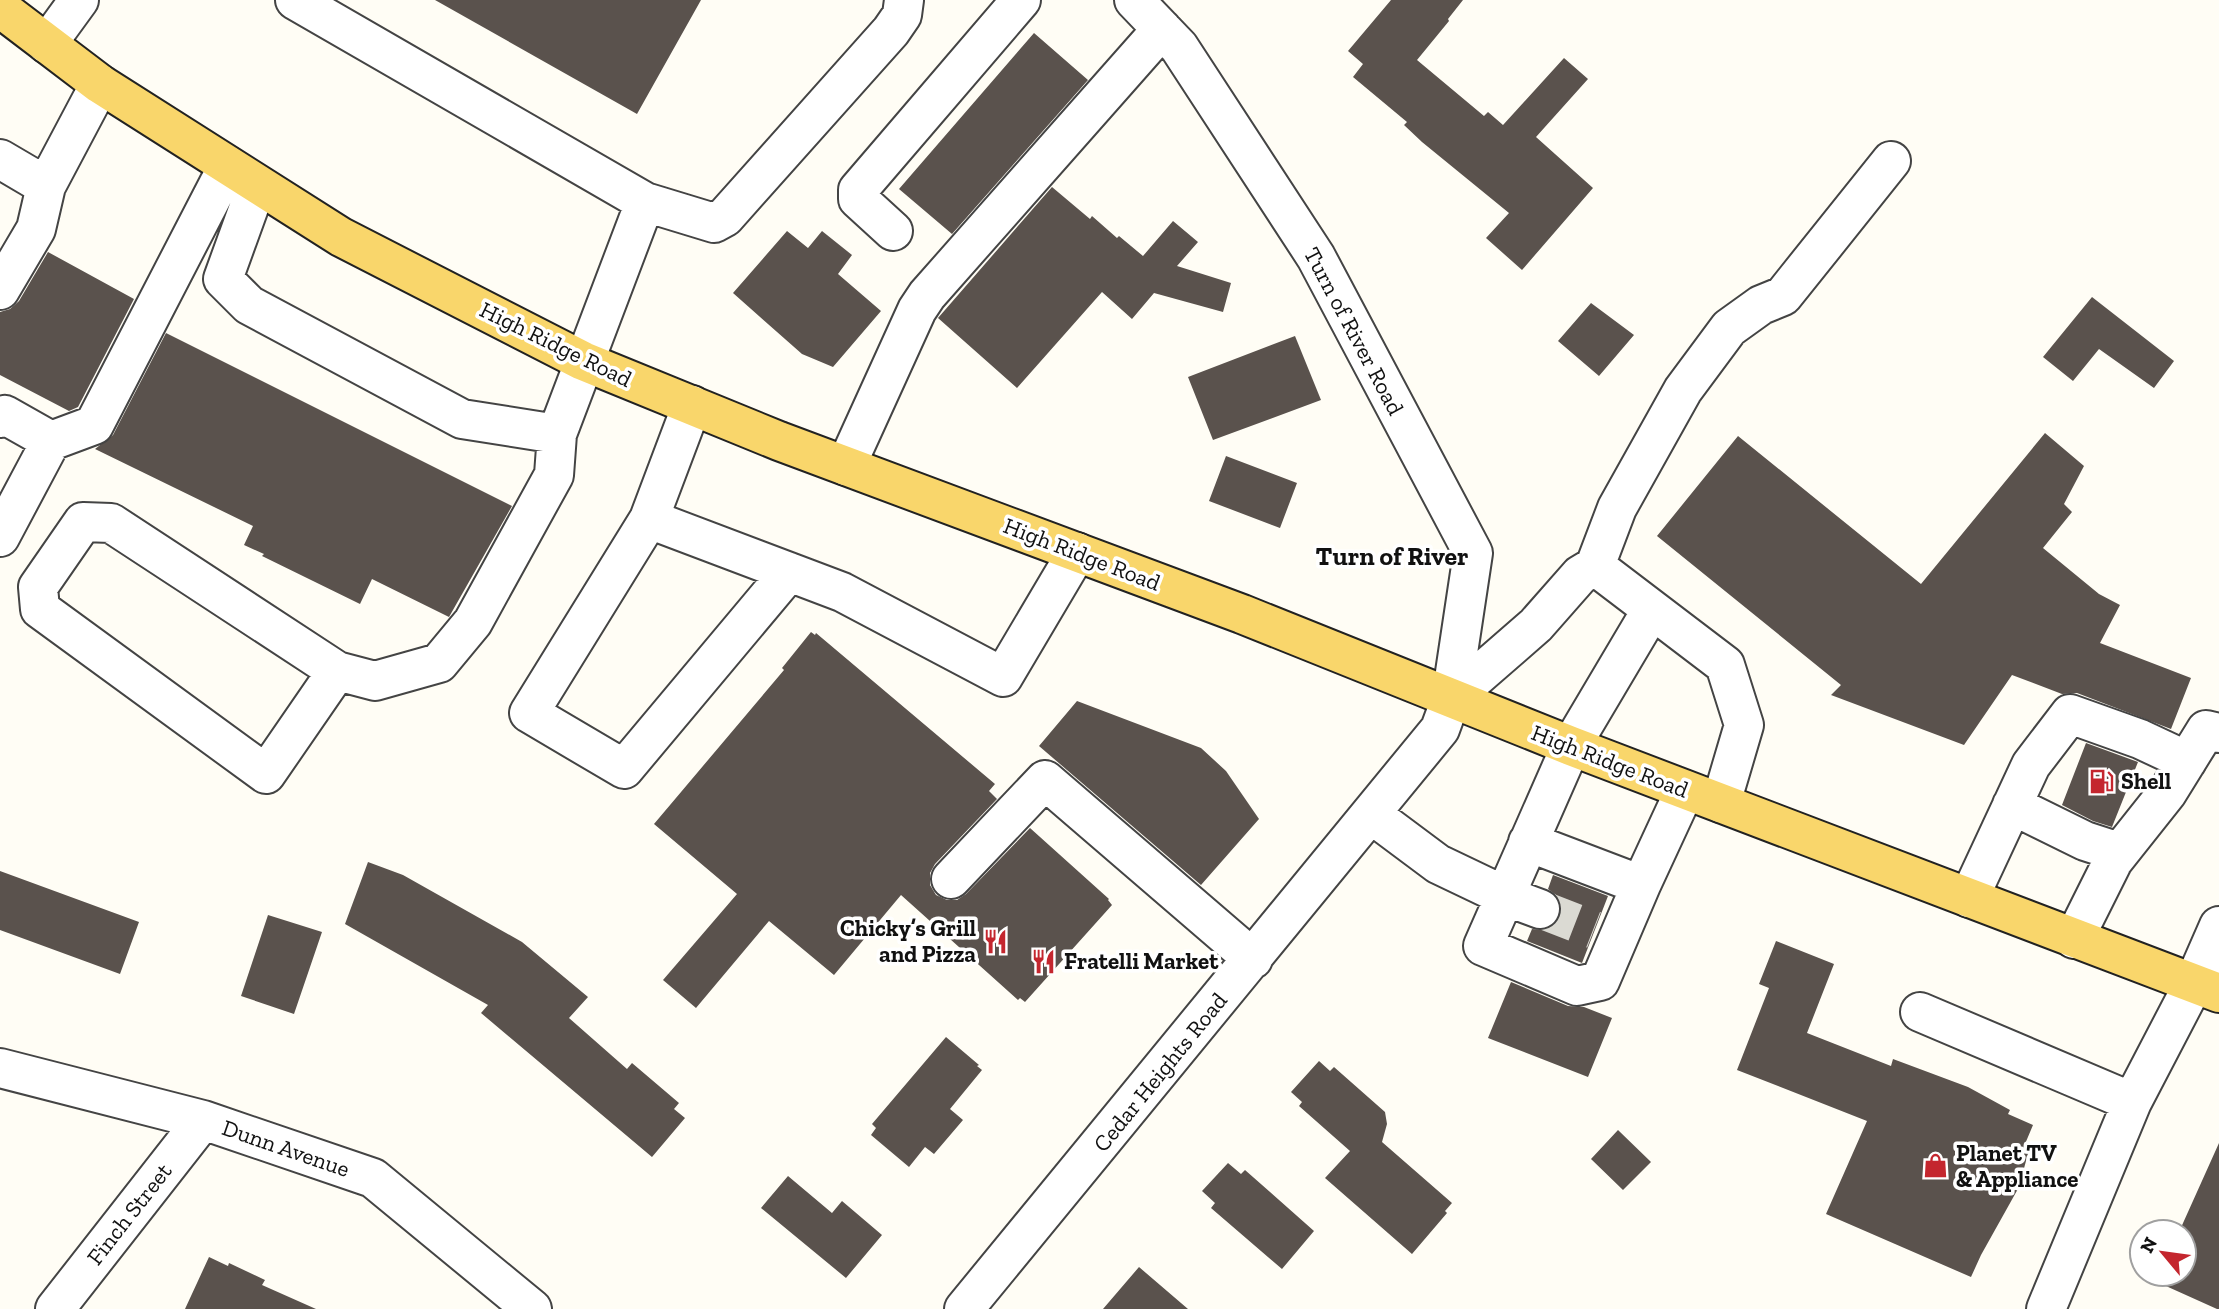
<svg xmlns="http://www.w3.org/2000/svg" width="2219" height="1309" viewBox="0 0 2219 1309" font-family="'Zilla Slab',serif">
  <style>
    .building { fill: #5a524d }
    .lines { fill: none; stroke-linecap: round; stroke-linejoin: round }
    .minor-tunnel { stroke: #dbdad3; stroke-width: 38; stroke-dasharray: 38 19; stroke-linecap: butt }
    .minor-casing { stroke: #444; stroke-width: 42 }
    .major-casing { stroke: #222; stroke-width: 42 }
    .minor { stroke: #fff; stroke-width: 38 }
    .major { stroke: #f9d66b; stroke-width: 38 }
    .labels { text-anchor: middle; stroke-width: 7; stroke-linejoin: round; paint-order: stroke }
    .street-label { font-size: 23px; fill: #111; stroke: #fff }
    .poi-label { font-size: 23px; font-weight: bold; fill: #111; stroke: #fff; text-anchor: start }
    .quarter-label { font-size: 26px; font-weight: bold; fill: #111; stroke: #fff }
  </style>
  <rect width="100%" height="100%" fill="#fffdf5"/>
  <path class="building" d="M 435,0 L 701,0 L 637,114 Z
    M 1391,0 L 1463,0 L 1448,19 L 1449,21 L 1417,60 L 1484,116 L 1488,112 L 1503,125 L 1564,58 L 1588,79 L 1536,137 L 1593,188 L 1522,270 L 1486,238 L 1509,213 L 1422,142 L 1404,125 L 1407,122 L 1353,77 L 1363,64 L 1348,51 Z
    M 1034,33 L 1088,80 L 952,234 L 899,189 Z
    M 1052,187 L 1090,219 L 1092,216 L 1117,238 L 1119,236 L 1143,256 L 1173,221 L 1198,242 L 1177,266 L 1231,283 L 1223,312 L 1154,293 L 1132,319 L 1102,292 L 1017,388 L 938,318 Z
    M 787,231 L 808,248 L 822,231 L 852,255 L 838,274 L 881,311 L 833,367 L 802,354 L 733,293 Z
    M 48,252 L 134,299 L 78,407 L 69,411 L 0,375 L 0,312 L 10,309 L 19,301 Z
    M 2092,297 L 2174,361 L 2154,388 L 2099,349 L 2073,381 L 2043,357 Z
    M 1591,303 L 1634,335 L 1599,376 L 1558,341 Z
    M 166,333 L 512,506 L 449,617 L 372,579 L 360,604 L 262,556 L 264,554 L 244,545 L 253,526 L 95,449 L 113,435 Z
    M 1295,336 L 1321,400 L 1213,440 L 1188,377 Z
    M 2045,433 L 2084,466 L 2064,504 L 2072,512 L 2043,548 L 2099,594 L 2120,605 L 2100,643 L 2191,678 L 2171,729 L 2077,693 L 2062,694 L 2012,675 L 1964,745 L 1831,695 L 1841,685 L 1657,536 L 1738,436 L 1921,584 Z
    M 1226,456 L 1297,483 L 1280,528 L 1209,501 Z
    M 811,632 L 815,635 L 816,633 L 995,784 L 989,791 L 997,799 L 935,864 L 930,873 L 930,885 L 936,895 L 947,900 L 957,900 L 966,894 L 1030,828 L 1109,899 L 1108,900 L 1112,905 L 1025,1002 L 1020,998 L 1018,1000 L 901,895 L 834,975 L 769,921 L 696,1008 L 663,980 L 737,894 L 654,824 L 784,670 L 782,668 Z
    M 1077,701 L 1201,748 L 1226,771 L 1259,819 L 1201,885 L 1039,746 Z
    M 2086,743 L 2138,762 L 2112,827 L 2093,821 L 2062,805 Z
    M 368,862 L 403,875 L 522,942 L 588,997 L 569,1018 L 627,1069 L 632,1063 L 679,1103 L 674,1109 L 685,1118 L 652,1157 L 481,1013 L 488,1005 L 345,924 Z
    M 0,871 L 139,922 L 120,974 L 0,930 Z
    M 1553,875 L 1608,896 L 1582,963 L 1527,941 L 1532,929 L 1544,930 L 1554,925 L 1560,917 L 1561,905 L 1556,895 L 1548,889 Z
    M 268,915 L 322,932 L 294,1014 L 241,996 Z
    M 1776,941 L 1834,964 L 1807,1033 L 1891,1066 L 1893,1059 L 1968,1087 L 2010,1110 L 2008,1114 L 2033,1125 L 2025,1144 L 2030,1146 L 2019,1187 L 1981,1255 L 1971,1277 L 1826,1214 L 1867,1121 L 1737,1070 L 1769,988 L 1759,984 Z
    M 1511,982 L 1568,1006 L 1584,1007 L 1612,1018 L 1588,1077 L 1488,1038 Z
    M 946,1037 L 979,1065 L 977,1066 L 982,1070 L 950,1109 L 963,1120 L 934,1154 L 925,1147 L 909,1167 L 871,1135 L 876,1128 L 872,1124 Z
    M 1319,1061 L 1330,1071 L 1334,1067 L 1385,1112 L 1387,1124 L 1382,1142 L 1452,1203 L 1445,1211 L 1447,1213 L 1412,1254 L 1325,1178 L 1350,1151 L 1299,1106 L 1302,1102 L 1291,1092 Z
    M 1618,1130 L 1651,1162 L 1623,1190 L 1591,1159 Z
    M 2219,1143 L 2219,1309 L 2217,1309 L 2157,1282 L 2160,1274 L 2184,1274 L 2184,1232 L 2179,1232 Z
    M 1228,1163 L 1241,1174 L 1245,1170 L 1314,1231 L 1282,1269 L 1211,1208 L 1215,1203 L 1202,1191 Z
    M 788,1176 L 832,1213 L 842,1201 L 882,1235 L 846,1278 L 761,1208 Z
    M 209,1257 L 228,1266 L 229,1263 L 265,1280 L 262,1285 L 316,1309 L 185,1309 Z
    M 1139,1267 L 1188,1309 L 1103,1309 Z"/>
  <g class="lines">
    <path class="minor-tunnel" d="M 1540,909 L 1594,930"/>
    <defs>
      <path id="minor" d="M 295,0 L 645,202 L 714,223 L 725,217 L 891,31 L 902,15 L 904,0
        M 47,44 L 79,0
        M 0,159 L 46,186
        M 257,185 L 223,279 L 249,305 L 462,419 L 557,434
        M 893,231 L 858,199 L 858,190 L 1021,0
        M 0,290 L 36,229 L 46,186 L 100,84
        M 692,405 L 649,519 L 529,713 L 624,769 L 789,572
        M 0,418 L 5,415 L 51,441
        M 846,466 L 917,310 L 927,295 L 1162,29
        M 649,519 L 842,592 L 1003,677 L 1077,552
        M 0,537 L 51,441 L 94,425 L 228,166
        M 1595,566 L 1725,665 L 1744,725 L 1721,803
        M 337,671 L 266,774 L 40,609 L 38,587 L 83,522 L 111,523 L 337,671 L 375,681 L 439,663 L 473,622 L 554,475 L 557,434 L 645,202
        M 1451,699 L 1536,625 L 1580,575 L 1595,566 L 1617,508 L 1683,390 L 1729,328 L 1761,305 L 1783,296 L 1891,161
        M 2012,805 L 2085,841 L 2119,852
        M 1371,814 L 1438,864 L 1505,896 L 1571,746 L 1651,611
        M 1528,842 L 1641,885 L 1685,790
        M 951,879 L 1045,780 L 1253,959
        M 1969,898 L 2031,765 L 2070,714 L 2140,739 L 2187,761
        M 1540,909 L 1505,896 L 1483,946 L 1577,986 L 1600,981 L 1641,885
        M 2074,939 L 2113,861 L 2167,793 L 2206,730 L 2219,733
        M 1920,1012 L 2132,1102
        M 0,1068 L 203,1120 L 373,1178 L 532,1309
        M 55,1309 L 203,1120
        M 964,1309 L 1440,729 L 1451,699 L 1473,553 L 1316,257 L 1179,47 L 1134,0
        M 2046,1309 L 2132,1102 L 2194,983 L 2219,926"/>
      <path id="major" d="M 0,8 L 100,84 L 341,237 L 583,361 L 779,441 L 1242,614 L 1571,746 L 2219,993"/>
    </defs>
    <use href="#minor" class="minor-casing"/>
    <use href="#major" class="major-casing"/>
    <use href="#minor" class="minor"/>
    <use href="#major" class="major"/>
  </g>
  <defs>
    <symbol id="fuel-bare" viewBox="-9 -9 18 18"><path d="M-5.5-6h7V0h2V4h1.3V-2.5L3-4.5l.8-.8L6-3V5H2.5V1h-1V6h-7ZM-4.2-4.7v3.2H.2V-4.7Z" fill="#c4262e" stroke="#fff" stroke-width="2.5" paint-order="stroke"/></symbol>
    <symbol id="restaurant-bare" viewBox="-9 -9 18 18"><path d="M-5-6h1v4h1v-4h1v4h1v-4h1v5L-1.5 .5V6h-2V.5L-5-1ZM5-6V6H3V1.5H1.5Q1.5-4 5-6Z" fill="#c4262e" stroke="#fff" stroke-width="2.5" paint-order="stroke"/></symbol>
    <symbol id="shop-bare" viewBox="-9 -9 18 18"><path d="M-5-2.5h2.3a2.7 3.5 0 0 1 5.4 0H5L5.5 6h-11ZM-1.5-2.5h3a1.5 2.3 0 0 0-3 0Z" fill="#c4262e" stroke="#fff" stroke-width="2.5" paint-order="stroke"/></symbol>
  </defs>
  <g fill-rule="evenodd">
    <use href="#fuel-bare" x="2084" y="764" width="35" height="35"/>
    <use href="#restaurant-bare" x="978" y="924" width="35" height="35"/>
    <use href="#restaurant-bare" x="1026" y="944" width="35" height="35"/>
    <use href="#shop-bare" x="1918" y="1148" width="35" height="35"/>
  </g>
  <g class="labels">
    <g class="street-label">
      <text transform="translate(1354 331) rotate(62)" y="8">Turn of River Road</text>
      <text transform="translate(556 344) rotate(26)" y="8">High Ridge Road</text>
      <text transform="translate(1082 554) rotate(21)" y="8">High Ridge Road</text>
      <text transform="translate(1610 761) rotate(21)" y="8">High Ridge Road</text>
      <text transform="translate(1160 1072) rotate(-51)" y="8">Cedar Heights Road</text>
      <text transform="translate(286 1148) rotate(19)" y="8">Dunn Avenue</text>
      <text transform="translate(129 1214) rotate(-52)" y="8">Finch Street</text>
    </g>
    <g class="poi-label">
      <text x="2121" y="789">Shell</text>
      <text x="976" y="936" text-anchor="end">Chicky’s Grill<tspan x="976" dy="26">and Pizza</tspan></text>
      <text x="1064" y="969">Fratelli Market</text>
      <text x="1956" y="1161">Planet TV<tspan x="1956" dy="26">&amp; Appliance</tspan></text>
    </g>
    <g class="quarter-label">
      <text x="1392" y="565">Turn of River</text>
    </g>
  </g>
  <g transform="translate(2163 1253) rotate(299)"><circle r="33" fill="#ffffff" stroke="#a0a0a0" stroke-width="2"/>
  <path d="M0-5L12 26L0 18L-12 26Z" fill="#c4262e"/>
  <text y="-10" font-size="19" font-weight="bold" text-anchor="middle" fill="#111111">N</text>
  </g>
</svg>
